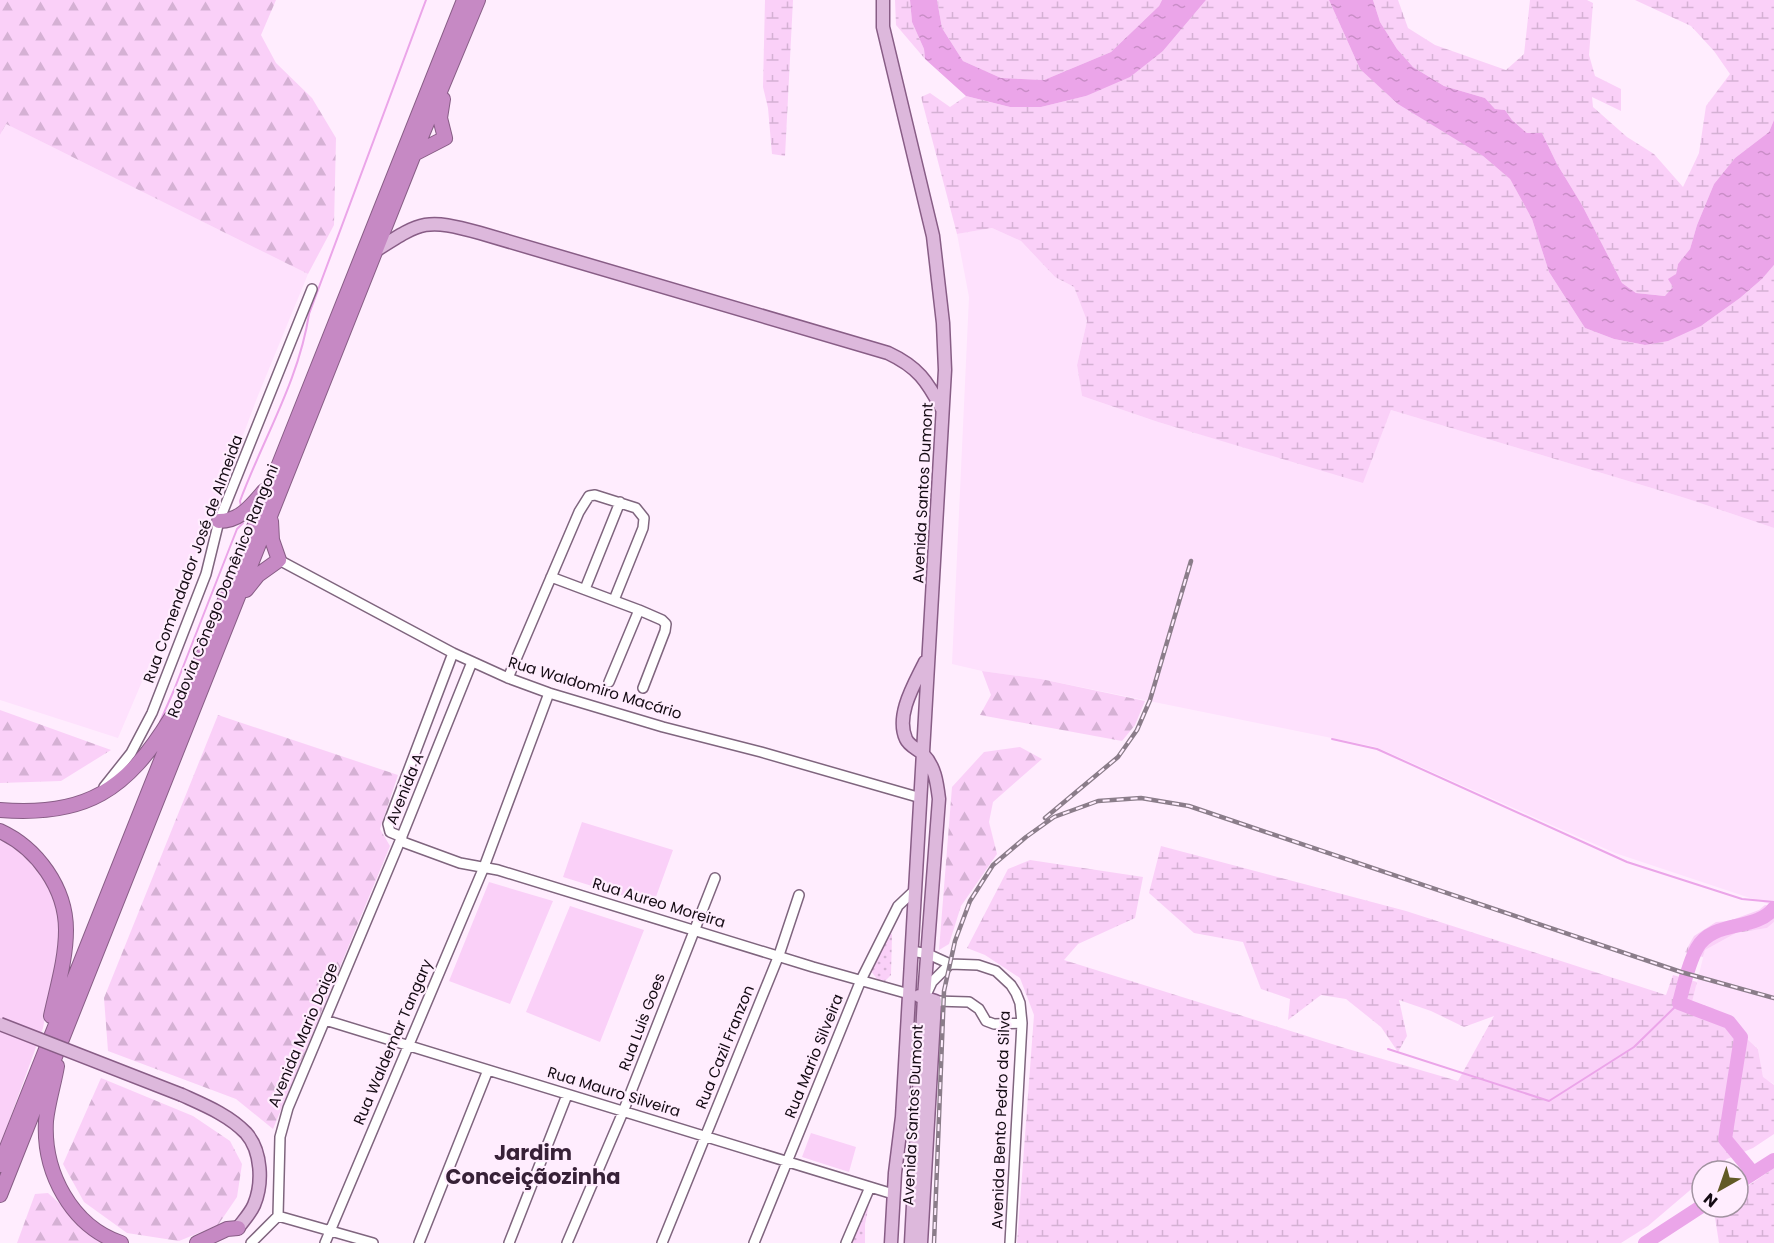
<svg xmlns="http://www.w3.org/2000/svg" width="1774" height="1243" viewBox="0 0 1774 1243" font-family="Poppins,sans-serif">
  <style>
    .built { fill: #fee1fd }
    .green { fill: #fad0f8 }
    .forest { fill: url(#forest-firs) }
    .wetland { fill: url(#wetland-marsh) }
    .park { fill: url(#park-dots) }
    .water { fill: url(#water-ripples) }
    .lines { fill: none; stroke-linecap: round; stroke-linejoin: round }
    .stream { stroke: #eba5e9; stroke-width: 2 }
    .river { stroke: #eba5e9; stroke-width: 14 }
    .minor-casing { stroke: #7f657e; stroke-width: 12 }
    .major-casing { stroke: #885d86; stroke-width: 15 }
    .highway-casing { stroke: #885d86; stroke-width: 16 }
    .minor { stroke: #fff; stroke-width: 9 }
    .major { stroke: #ddb8dc; stroke-width: 12 }
    .highway { stroke: #c689c4; stroke-width: 14 }
    .rail-casing { stroke: #8b7d8a; stroke-width: 4.5 }
    .rail { stroke: #ffedfe; stroke-width: 2; stroke-dasharray: 7; stroke-linecap: butt }
    .major-bridge-casing { stroke: #885d86; stroke-width: 15; stroke-linecap: butt }
    .major-bridge { stroke: #ddb8dc; stroke-width: 12 }
    .labels { text-anchor: middle; stroke-width: 4.5; stroke-linejoin: round; paint-order: stroke }
    .street-label { font-size: 15px; fill: #140a13; stroke: #ffedfe }
    .district-label { font-size: 21px; font-weight: bold; fill: #372137; stroke: #ffedfe }
  </style>
  <defs>
    <pattern id="forest-firs" width="22" height="20" patternUnits="userSpaceOnUse" patternTransform="scale(1.5)"><rect width="22" height="20" fill="#fad0f8"/><path d="M5 1l3.5 6h-7zM16 11l3.5 6h-7z" fill="#d5b1d4"/></pattern>
    <pattern id="wetland-marsh" width="20" height="14" patternUnits="userSpaceOnUse" patternTransform="scale(1.5)"><rect width="20" height="14" fill="#fad0f8"/><path d="M1 5h8M5 5V1M11 12h8M15 12V8" fill="none" stroke="#d5b1d4"/></pattern>
    <pattern id="park-dots" width="8" height="8" patternUnits="userSpaceOnUse" patternTransform="scale(1.5)"><rect width="8" height="8" fill="#fad0f8"/><path d="M2 2h.1M6 6h.1" fill="none" stroke="#d5b1d4" stroke-width="1.8" stroke-linecap="round"/></pattern>
    <pattern id="water-ripples" width="26" height="14" patternUnits="userSpaceOnUse" patternTransform="scale(1.5)"><rect width="26" height="14" fill="#eba5e9"/><path d="M2 4q2-2 4 0t4 0M15 11q2-2 4 0t4 0" fill="none" stroke="#c98dc7"/></pattern>
  </defs>
  <rect width="100%" height="100%" fill="#ffedfe"/>
  <path class="built" d="M 6,124 L 308,274 L 257,398 L 215,510 L 118,738 L 0,700 L 0,135 Z
    M 992,228 L 1021,241 L 1055,277 L 1074,287 L 1087,321 L 1077,365 L 1082,396 L 1158,422 L 1363,482 L 1391,410 L 1685,498 L 1774,528 L 1774,906 L 1615,853 L 1376,747 L 1041,679 L 982,671 L 952,664 L 969,297 L 957,234 Z
    M 1774,922 L 1774,1084 L 1763,1078 L 1758,1048 L 1692,1002 L 1705,950 L 1736,933 L 1767,928 Z"/>
  <path class="green" d="M 582,822 L 673,850 L 653,905 L 563,877 Z
    M 0,839 L 25,854 L 47,880 L 58,911 L 60,925 L 58,949 L 43,1028 L 0,1146 Z
    M 489,882 L 553,901 L 510,1004 L 449,981 Z
    M 570,906 L 644,930 L 600,1042 L 526,1012 Z
    M 811,1133 L 856,1147 L 849,1172 L 802,1157 Z"/>
  <path class="forest" d="M 0,0 L 276,0 L 261,35 L 276,63 L 312,98 L 336,138 L 334,225 L 308,274 L 6,124 L 0,135 Z
    M 982,671 L 1041,679 L 1145,701 L 1135,725 L 1122,741 L 980,715 L 991,695 Z
    M 0,710 L 111,750 L 61,781 L 0,783 Z
    M 218,715 L 398,775 L 380,829 L 390,846 L 273,1129 L 236,1099 L 108,1051 L 104,998 Z
    M 1020,747 L 1042,759 L 993,802 L 989,822 L 997,854 L 961,906 L 949,944 L 939,950 L 952,787 L 984,752 Z
    M 101,1078 L 193,1116 L 230,1141 L 242,1164 L 237,1197 L 218,1225 L 179,1241 L 127,1233 L 84,1202 L 63,1164 Z
    M 48,1193 L 89,1230 L 109,1243 L 17,1243 L 35,1194 Z"/>
  <path class="wetland" d="M 765,0 L 793,0 L 785,156 L 772,154 L 768,108 L 763,87 Z
    M 895,0 L 910,0 L 912,22 L 924,49 L 925,59 L 896,25 Z
    M 937,0 L 1162,0 L 1159,6 L 1111,52 L 1044,80 L 1001,78 L 963,61 L 942,28 Z
    M 1206,0 L 1329,0 L 1360,69 L 1483,156 L 1510,179 L 1532,219 L 1549,272 L 1585,328 L 1614,339 L 1645,345 L 1701,326 L 1740,298 L 1762,279 L 1774,265 L 1774,528 L 1685,498 L 1391,410 L 1363,483 L 1158,422 L 1082,396 L 1077,365 L 1087,321 L 1074,287 L 1055,277 L 1021,241 L 992,228 L 957,234 L 921,97 L 930,93 L 950,107 L 966,96 L 1010,107 L 1041,107 L 1086,96 L 1163,51 Z
    M 1373,0 L 1398,0 L 1408,28 L 1435,45 L 1506,70 L 1524,54 L 1530,0 L 1587,0 L 1593,3 L 1589,55 L 1595,76 L 1621,89 L 1621,111 L 1592,97 L 1593,107 L 1627,137 L 1654,154 L 1683,187 L 1699,153 L 1706,106 L 1730,74 L 1714,51 L 1691,26 L 1635,0 L 1774,0 L 1774,120 L 1769,132 L 1735,158 L 1714,184 L 1697,225 L 1690,249 L 1678,264 L 1673,287 L 1666,296 L 1636,293 L 1622,283 L 1582,205 L 1557,164 L 1542,133 L 1527,133 L 1512,120 L 1505,110 L 1495,109 L 1485,98 L 1444,86 L 1413,67 L 1397,49 L 1380,22 Z
    M 1161,846 L 1406,911 L 1666,995 L 1673,975 L 1697,982 L 1692,1002 L 1713,1008 L 1758,1049 L 1763,1077 L 1774,1085 L 1774,1134 L 1753,1148 L 1727,1159 L 1712,1171 L 1702,1171 L 1702,1180 L 1648,1226 L 1621,1243 L 1017,1243 L 1034,1015 L 1020,978 L 985,955 L 967,948 L 1008,869 L 1030,860 L 1143,877 L 1135,918 L 1078,944 L 1064,960 L 1348,1049 L 1458,1081 L 1494,1016 L 1464,1027 L 1431,1011 L 1399,1000 L 1407,1036 L 1398,1052 L 1381,1027 L 1346,999 L 1321,995 L 1288,1020 L 1290,999 L 1261,989 L 1243,942 L 1194,933 L 1149,893 Z
    M 1765,905 L 1774,907 L 1774,922 L 1767,928 L 1736,933 L 1705,950 L 1703,957 L 1685,952 L 1694,936 L 1716,922 L 1729,921 L 1759,910 Z
    M 1774,1168 L 1774,1243 L 1719,1243 L 1714,1211 L 1719,1207 L 1738,1207 L 1738,1193 Z"/>
  <path class="park" d="M 890,931 L 892,935 L 891,975 L 885,981 L 878,980 L 870,970 Z
    M 868,1199 L 870,1199 L 865,1224 L 865,1243 L 850,1243 Z"/>
  <path class="water" d="M 910,0 L 937,0 L 942,28 L 963,61 L 1001,78 L 1044,80 L 1111,52 L 1159,6 L 1162,0 L 1206,0 L 1163,51 L 1130,77 L 1086,96 L 1041,107 L 1010,107 L 966,96 L 925,59 L 924,49 L 912,22 Z
    M 1329,0 L 1373,0 L 1380,22 L 1397,49 L 1413,67 L 1444,86 L 1485,98 L 1495,109 L 1505,110 L 1512,120 L 1527,133 L 1542,133 L 1557,164 L 1582,205 L 1622,283 L 1636,293 L 1665,296 L 1673,287 L 1668,279 L 1676,274 L 1678,264 L 1690,249 L 1697,225 L 1714,184 L 1735,158 L 1769,132 L 1774,120 L 1774,265 L 1762,279 L 1740,298 L 1701,326 L 1668,341 L 1645,345 L 1614,339 L 1585,328 L 1549,272 L 1532,219 L 1510,179 L 1483,156 L 1398,104 L 1360,69 Z"/>
  <g class="lines">
    <path class="stream" d="M 241,506 L 240,501 C 263,439 299,380 309,314 L 426,0
      M 160,722 L 174,690 L 237,529 L 243,523 L 242,520
      M 1332,739 L 1377,749 L 1627,862 L 1742,899 L 1774,902
      M 1388,1049 L 1549,1101 L 1634,1047 L 1679,1003"/>
    <path class="river" d="M 1753,1173 L 1725,1139 L 1741,1037 L 1729,1022 L 1679,1003 C 1684,985 1688,964 1697,948 C 1713,919 1756,932 1774,908
      M 1738,1183 L 1774,1160
      M 1645,1243 L 1702,1206"/>
    <defs>
      <path id="minor" d="M 279,560 L 453,653 L 508,678 L 549,693 L 663,727 L 761,752 L 921,798
        M 551,577 L 639,610 L 609,682
        M 585,589 L 620,502
        M 639,610 L 662,620 L 666,624 L 665,631 L 643,688
        M 508,678 L 579,512 L 589,496 L 595,495 L 636,508 L 644,518 L 643,528 L 614,600
        M 104,787 L 131,753 L 152,713 L 206,574 L 219,521 L 312,289
        M 402,837 L 390,832 L 388,824 L 453,653
        M 400,841 L 460,863 L 498,870 L 813,967 L 909,994
        M 912,951 L 928,954 L 950,964 L 978,965 L 996,971 L 1011,985 L 1016,993 L 1020,1003 L 1022,1023 L 1010,1243
        M 926,995 L 932,982 L 950,964
        M 935,1001 L 969,1002 L 979,1009 L 986,1021 L 994,1024 L 1022,1023
        M 325,1020 L 893,1194
        M 278,1216 L 373,1243
        M 251,1243 L 278,1216 L 280,1137 L 288,1108 L 400,841 L 472,662
        M 325,1243 L 484,867 L 549,693
        M 419,1243 L 488,1070
        M 509,1243 L 567,1095
        M 567,1243 L 623,1112 L 715,878
        M 662,1243 L 779,955 L 799,895
        M 754,1243 L 861,980 L 898,906 L 916,889
        M 846,1243 L 870,1187"/>
      <path id="major" d="M 883,0 L 883,27 L 933,236 L 943,323 L 945,370 L 902,1117 L 895,1173 L 891,1243
        M 375,251 C 422,221 425,218 480,233 L 888,353 C 918,367 927,381 942,409
        M 919,996 L 935,1001 L 921,1243
        M 182,1095 C 204,1105 229,1115 246,1133 C 262,1151 263,1184 254,1205 C 250,1214 243,1221 238,1228
        M 911,1243 L 924,997 L 939,799 C 937,783 935,766 923,754 C 918,749 909,746 906,739 C 895,715 915,683 925,662"/>
      <path id="highway" d="M 414,154 L 445,138 L 440,118 L 443,99
        M 219,521 C 240,521 251,506 264,491
        M 246,590 L 258,575 L 279,560 L 272,540 L 271,521
        M 0,810 C 86,817 127,790 171,718
        M 0,831 C 37,848 66,888 66,930 C 66,959 57,988 51,1016
        M 57,1066 C 54,1084 48,1102 46,1121 C 43,1172 71,1226 121,1243
        M 0,1165 L 464,0
        M 0,1195 L 414,154 L 478,0
        M 197,1243 L 227,1229 L 238,1228"/>
    </defs>
    <use href="#minor" class="minor-casing"/>
    <use href="#major" class="major-casing"/>
    <use href="#highway" class="highway-casing"/>
    <use href="#minor" class="minor"/>
    <use href="#major" class="major"/>
    <use href="#highway" class="highway"/>
    <defs>
      <path id="rail" d="M 1045,818 L 1118,757 L 1137,730 L 1150,700 L 1191,561
        M 934,1243 L 944,991 L 955,941 L 970,901 L 993,865 L 1026,837 L 1054,817 L 1098,801 L 1141,798 L 1189,806 L 1681,972 L 1774,998"/>
    </defs>
    <use href="#rail" class="rail-casing"/>
    <use href="#rail" class="rail"/>
    <defs>
      <path id="major-bridge" d="M 0,1024 L 182,1095"/>
    </defs>
    <use href="#major-bridge" class="major-bridge-casing"/>
    <use href="#major-bridge" class="major-bridge"/>
  </g>
  <g class="labels">
    <g class="street-label">
      <text transform="translate(923 493) rotate(-87)" y="5">Avenida Santos Dumont</text>
      <text transform="translate(193 559) rotate(-70)" y="5">Rua Comendador José de Almeida</text>
      <text transform="translate(223 591) rotate(-68)" y="5">Rodovia Cônego Domênico Rangoni</text>
      <text transform="translate(595 688) rotate(17)" y="5">Rua Waldomiro Macário</text>
      <text transform="translate(405 789) rotate(-68)" y="5">Avenida A</text>
      <text transform="translate(659 903) rotate(17)" y="5">Rua Aureo Moreira</text>
      <text transform="translate(642 1022) rotate(-69)" y="5">Rua Luis Goes</text>
      <text transform="translate(303 1035) rotate(-67)" y="5">Avenida Mario Daige</text>
      <text transform="translate(393 1042) rotate(-67)" y="5">Rua Waldemar Tangary</text>
      <text transform="translate(725 1047) rotate(-68)" y="5">Rua Cazil Franzon</text>
      <text transform="translate(814 1056) rotate(-68)" y="5">Rua Mario Silveira</text>
      <text transform="translate(614 1092) rotate(17)" y="5">Rua Mauro Silveira</text>
      <text transform="translate(913 1115) rotate(-87)" y="5">Avenida Santos Dumont</text>
      <text transform="translate(1001 1120) rotate(-88)" y="5">Avenida Bento Pedro da Silva</text>
    </g>
    <g class="district-label">
      <text x="533" y="1160">Jardim<tspan x="533" dy="24">Conceiçãozinha</tspan></text>
    </g>
  </g>
  <g transform="translate(1720 1189) rotate(220)"><circle r="28" fill="#ffedfe" stroke="#a192a0" stroke-width="1.5"/>
  <path d="M0-4.5L10 22L0 15L-10 22Z" fill="#625a26"/>
  <text y="-9" font-size="16" font-weight="bold" text-anchor="middle" fill="#140a13">N</text>
  </g>
</svg>
